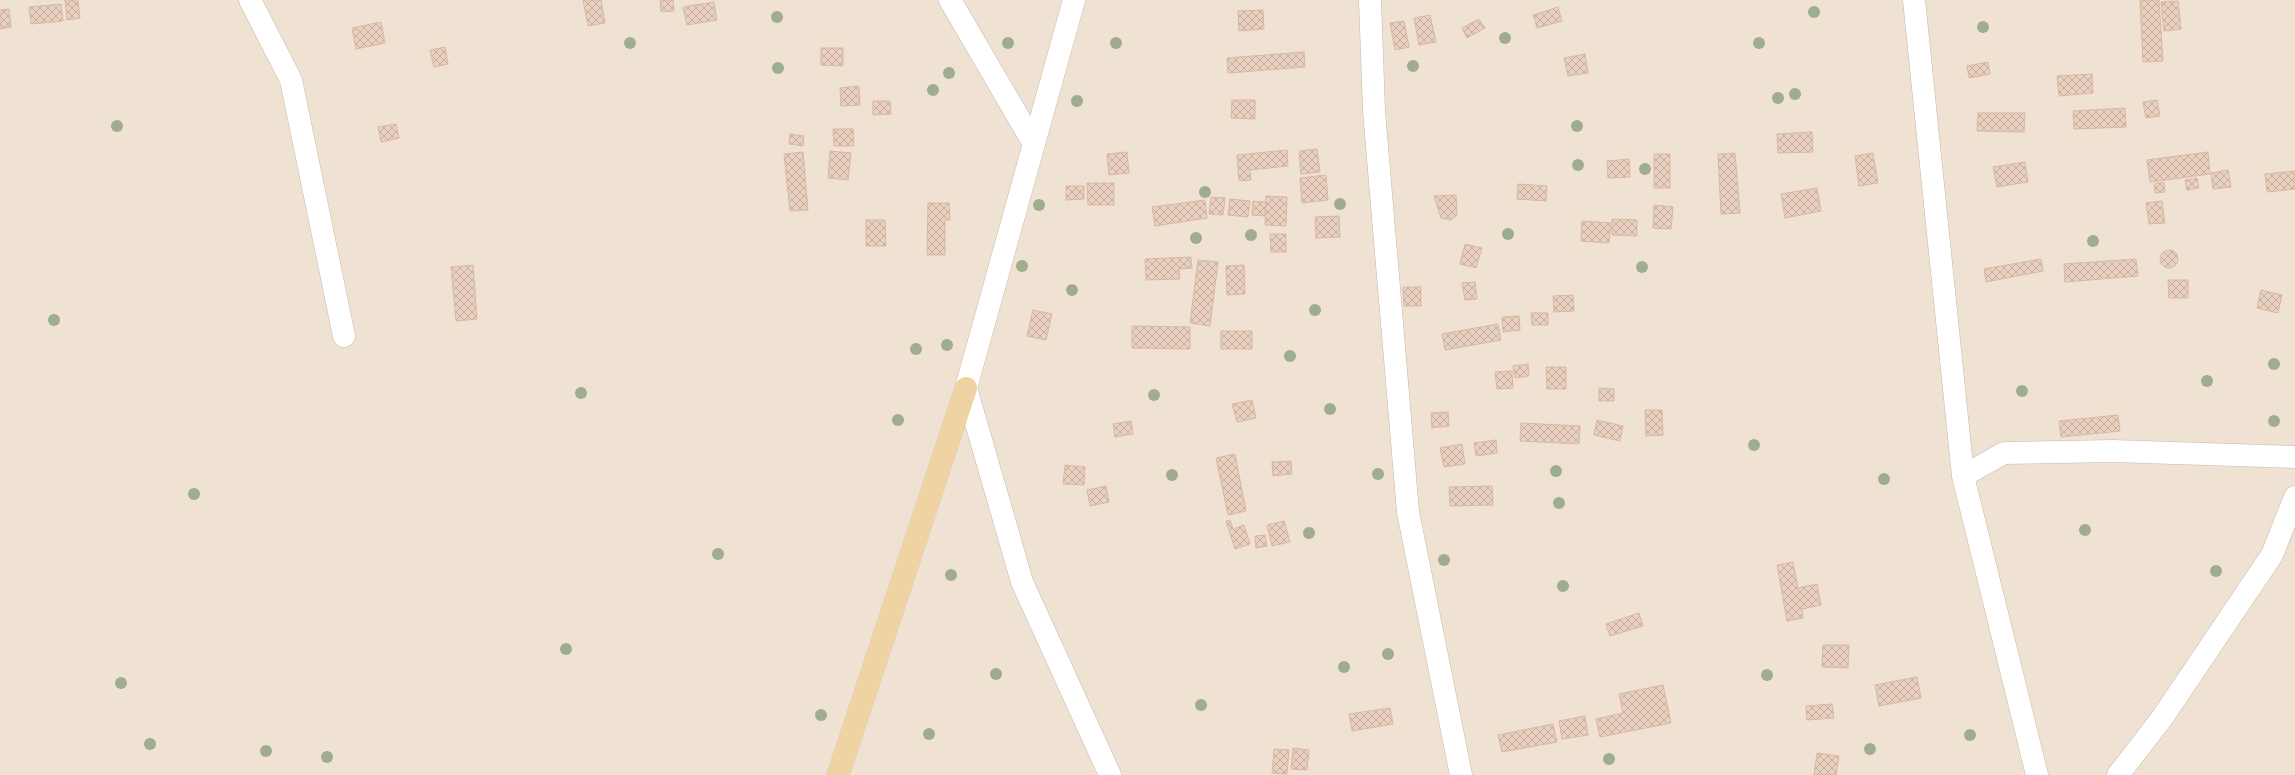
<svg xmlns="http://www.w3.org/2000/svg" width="2295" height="775" viewBox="0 0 2295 775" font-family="'Nunito Sans',sans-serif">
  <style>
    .residential { fill: #efe2d2 }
    .building { fill: url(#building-cross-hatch); stroke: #dab7a1 }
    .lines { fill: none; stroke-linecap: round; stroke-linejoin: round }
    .street-casing { stroke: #c7b8ab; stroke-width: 23 }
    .secondary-casing { stroke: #ccbaab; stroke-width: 23 }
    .primary-casing { stroke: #d6d0cd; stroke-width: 23 }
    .street { stroke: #fff; stroke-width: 22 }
    .secondary { stroke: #fff; stroke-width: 22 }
    .primary { stroke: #efd3a3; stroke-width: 22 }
    .tree { fill: #9fad8e }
  </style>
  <defs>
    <pattern id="building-cross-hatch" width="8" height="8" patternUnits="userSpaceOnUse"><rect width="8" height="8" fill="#ead0be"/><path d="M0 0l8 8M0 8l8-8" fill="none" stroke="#c2ac9d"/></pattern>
  </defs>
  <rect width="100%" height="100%" fill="#f8f0e2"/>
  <path class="residential" d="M 0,0 L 2295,0 L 2295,775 L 0,775 Z"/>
  <path class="building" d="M 65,0 L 78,0 L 80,18 L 67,20 Z
    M 583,0 L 601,0 L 605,23 L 588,26 Z
    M 660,0 L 673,0 L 674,11 L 661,12 Z
    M 2140,0 L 2159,0 L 2163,61 L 2143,62 Z
    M 2178,1 L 2181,29 L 2164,31 L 2161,2 Z
    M 714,2 L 717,20 L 687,25 L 683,7 Z
    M 61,4 L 63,21 L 31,24 L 29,7 Z
    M 1558,7 L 1562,21 L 1537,28 L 1533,15 Z
    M 9,9 L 11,27 L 0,29 L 0,10 Z
    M 1263,10 L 1264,29 L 1239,31 L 1238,11 Z
    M 1430,15 L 1436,42 L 1419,45 L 1414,18 Z
    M 1479,19 L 1485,28 L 1467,38 L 1462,28 Z
    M 1404,21 L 1409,47 L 1395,50 L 1390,23 Z
    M 381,22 L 385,43 L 356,49 L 352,28 Z
    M 445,47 L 448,64 L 434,67 L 430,50 Z
    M 821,48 L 843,48 L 843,66 L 821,65 Z
    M 1304,52 L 1305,67 L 1228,73 L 1227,58 Z
    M 1585,54 L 1588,73 L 1568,76 L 1564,58 Z
    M 1988,62 L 1990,74 L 1969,78 L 1967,66 Z
    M 2092,74 L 2093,93 L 2059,96 L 2057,76 Z
    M 859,86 L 860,105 L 841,106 L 840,88 Z
    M 1232,100 L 1255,100 L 1255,119 L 1231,118 Z
    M 2157,100 L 2160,116 L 2146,118 L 2143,102 Z
    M 873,101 L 890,101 L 891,114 L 873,115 Z
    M 2125,108 L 2126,127 L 2074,129 L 2073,111 Z
    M 1978,113 L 2025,113 L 2024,132 L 1977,131 Z
    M 396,124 L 399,138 L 381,142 L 378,127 Z
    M 833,129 L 853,129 L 854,146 L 834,146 Z
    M 1812,132 L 1813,152 L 1778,153 L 1777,134 Z
    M 790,134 L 804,136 L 803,146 L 789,144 Z
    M 1317,149 L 1320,172 L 1301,174 L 1299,151 Z
    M 1287,150 L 1288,166 L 1250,170 L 1251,180 L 1239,181 L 1237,155 Z
    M 830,151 L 851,153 L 848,180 L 828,178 Z
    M 803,152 L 808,210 L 790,211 L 784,154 Z
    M 1127,152 L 1129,173 L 1109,175 L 1107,154 Z
    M 2208,152 L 2210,174 L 2150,182 L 2147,160 Z
    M 1735,153 L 1740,213 L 1721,214 L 1718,154 Z
    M 1873,153 L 1878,183 L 1859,186 L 1855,156 Z
    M 1654,154 L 1670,154 L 1670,188 L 1654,188 Z
    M 1629,159 L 1630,177 L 1608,178 L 1607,161 Z
    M 2025,162 L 2028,182 L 1997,187 L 1993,167 Z
    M 2228,170 L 2231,187 L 2213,189 L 2211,173 Z
    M 2295,171 L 2295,189 L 2267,192 L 2265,174 Z
    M 1326,175 L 1328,200 L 1302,203 L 1300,178 Z
    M 2197,178 L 2199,188 L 2187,190 L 2185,180 Z
    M 2164,182 L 2165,192 L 2155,193 L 2154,184 Z
    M 1087,183 L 1114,183 L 1114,205 L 1088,205 Z
    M 1518,184 L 1547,186 L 1546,201 L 1517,199 Z
    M 1066,186 L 1084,186 L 1084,199 L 1066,200 Z
    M 1817,188 L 1821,211 L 1785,218 L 1781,194 Z
    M 1456,195 L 1457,215 L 1451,220 L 1441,218 L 1434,196 Z
    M 1266,196 L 1287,197 L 1286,226 L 1265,225 Z
    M 1211,197 L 1225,198 L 1223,215 L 1209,214 Z
    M 1230,199 L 1250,201 L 1248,217 L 1228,215 Z
    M 1205,200 L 1207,218 L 1155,226 L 1152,207 Z
    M 1253,201 L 1266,202 L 1265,216 L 1252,215 Z
    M 2162,201 L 2165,223 L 2149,224 L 2146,203 Z
    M 928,203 L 949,203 L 950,220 L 945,220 L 945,255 L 927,255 Z
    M 1654,205 L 1673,207 L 1671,229 L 1653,228 Z
    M 1339,216 L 1340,237 L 1316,238 L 1315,217 Z
    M 1612,219 L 1637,220 L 1637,236 L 1612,235 Z
    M 866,220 L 885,220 L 886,246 L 866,246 Z
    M 1582,221 L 1611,223 L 1609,243 L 1581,241 Z
    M 1270,234 L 1286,234 L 1286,252 L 1271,252 Z
    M 1465,244 L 1482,248 L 1476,268 L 1460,264 Z
    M2160 259a9 9 0 1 1 18 0a9 9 0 1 1-18 0Z
    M 1191,257 L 1192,268 L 1179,269 L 1180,279 L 1146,280 L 1145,259 Z
    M 2041,259 L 2043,271 L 1986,282 L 1984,269 Z
    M 2136,259 L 2138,276 L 2065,282 L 2064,264 Z
    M 1198,260 L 1218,262 L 1210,326 L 1190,323 Z
    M 473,265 L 477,319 L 456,321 L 451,267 Z
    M 1244,265 L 1245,294 L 1227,295 L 1226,266 Z
    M 2168,280 L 2188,280 L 2188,298 L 2169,298 Z
    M 1475,282 L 1477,299 L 1465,300 L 1462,283 Z
    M 1403,287 L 1421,287 L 1421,306 L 1404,306 Z
    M 2261,290 L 2282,295 L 2278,313 L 2257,308 Z
    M 1573,295 L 1574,311 L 1554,312 L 1553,296 Z
    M 1033,310 L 1052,314 L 1046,340 L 1027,336 Z
    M 1531,313 L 1548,313 L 1548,325 L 1532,325 Z
    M 1519,316 L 1520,330 L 1503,332 L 1502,317 Z
    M 1498,324 L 1501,340 L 1445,350 L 1442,334 Z
    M 1132,326 L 1190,327 L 1190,349 L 1132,348 Z
    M 1221,331 L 1252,331 L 1252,349 L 1221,349 Z
    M 1528,364 L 1529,376 L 1515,378 L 1513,366 Z
    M 1546,367 L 1566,367 L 1566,389 L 1547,389 Z
    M 1512,371 L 1513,388 L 1497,389 L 1495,372 Z
    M 1599,388 L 1614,389 L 1614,401 L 1599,401 Z
    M 1252,400 L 1256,418 L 1237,422 L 1232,404 Z
    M 1645,410 L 1662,410 L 1663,435 L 1646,436 Z
    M 1448,412 L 1449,426 L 1432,428 L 1431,413 Z
    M 2118,415 L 2120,431 L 2061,437 L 2059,421 Z
    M 1597,420 L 1623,426 L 1620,441 L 1594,435 Z
    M 1131,421 L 1133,434 L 1115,437 L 1113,424 Z
    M 1521,423 L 1580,426 L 1579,444 L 1520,441 Z
    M 1496,440 L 1497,453 L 1476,456 L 1474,443 Z
    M 1462,444 L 1465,464 L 1444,467 L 1440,448 Z
    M 1235,454 L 1246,511 L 1228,515 L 1216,458 Z
    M 1291,461 L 1292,474 L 1273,476 L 1272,462 Z
    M 1065,465 L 1085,467 L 1084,485 L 1063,484 Z
    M 1106,486 L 1109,502 L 1090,506 L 1087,490 Z
    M 1492,486 L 1493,505 L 1450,506 L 1449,487 Z
    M 1230,520 L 1233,529 L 1244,525 L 1250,544 L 1235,549 L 1226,521 Z
    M 1284,521 L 1290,542 L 1272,546 L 1267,525 Z
    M 1265,535 L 1267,546 L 1256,548 L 1255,536 Z
    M 1793,562 L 1798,588 L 1817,584 L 1821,605 L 1802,609 L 1803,618 L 1787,621 L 1777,565 Z
    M 1639,613 L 1643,626 L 1610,636 L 1606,624 Z
    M 1823,645 L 1849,645 L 1848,668 L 1822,667 Z
    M 1917,677 L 1921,698 L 1879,706 L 1875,685 Z
    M 1663,685 L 1671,723 L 1600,737 L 1596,719 L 1623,713 L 1619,694 Z
    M 1832,704 L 1834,718 L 1807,720 L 1806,706 Z
    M 1390,708 L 1393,724 L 1352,731 L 1349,714 Z
    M 1585,716 L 1588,735 L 1562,739 L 1559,721 Z
    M 1553,724 L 1557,742 L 1502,752 L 1498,735 Z
    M 1293,748 L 1309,750 L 1307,770 L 1291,769 Z
    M 1274,749 L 1289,750 L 1287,774 L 1272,773 Z
    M 1817,753 L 1839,756 L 1836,775 L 1814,775 Z"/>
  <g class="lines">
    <defs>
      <path id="street" d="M 250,0 L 291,80 L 344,336
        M 950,0 L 1034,144
        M 1370,0 L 1374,111 L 1408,512 L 1461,775
        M 1914,0 L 1963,476 L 2037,775
        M 966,388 L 1022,582 L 1110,775
        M 1963,476 L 2004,453 L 2113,451 L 2295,457
        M 2118,775 L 2162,718 L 2272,555 L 2295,497"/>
      <path id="secondary" d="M 966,388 L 1074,0"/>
      <path id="primary" d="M 838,775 L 966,388"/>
    </defs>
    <use href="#street" class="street-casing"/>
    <use href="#secondary" class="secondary-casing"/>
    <use href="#primary" class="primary-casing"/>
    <use href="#street" class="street"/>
    <use href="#secondary" class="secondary"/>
    <use href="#primary" class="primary"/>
  </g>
  <g class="tree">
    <circle cx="1814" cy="12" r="6"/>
    <circle cx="777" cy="17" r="6"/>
    <circle cx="1983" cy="27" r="6"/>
    <circle cx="1505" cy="38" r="6"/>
    <circle cx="630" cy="43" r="6"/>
    <circle cx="1008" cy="43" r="6"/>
    <circle cx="1116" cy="43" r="6"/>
    <circle cx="1759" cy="43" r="6"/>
    <circle cx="1413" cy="66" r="6"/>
    <circle cx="778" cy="68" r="6"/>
    <circle cx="949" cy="73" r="6"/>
    <circle cx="933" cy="90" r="6"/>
    <circle cx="1795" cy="94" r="6"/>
    <circle cx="1778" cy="98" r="6"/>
    <circle cx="1077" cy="101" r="6"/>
    <circle cx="117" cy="126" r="6"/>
    <circle cx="1577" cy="126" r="6"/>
    <circle cx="1578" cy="165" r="6"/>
    <circle cx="1645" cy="169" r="6"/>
    <circle cx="1205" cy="192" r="6"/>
    <circle cx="1340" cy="204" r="6"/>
    <circle cx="1039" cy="205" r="6"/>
    <circle cx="1508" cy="234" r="6"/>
    <circle cx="1251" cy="235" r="6"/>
    <circle cx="1196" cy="238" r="6"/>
    <circle cx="2093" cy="241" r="6"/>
    <circle cx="1022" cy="266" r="6"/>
    <circle cx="1642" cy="267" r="6"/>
    <circle cx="1072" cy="290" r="6"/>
    <circle cx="1315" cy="310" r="6"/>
    <circle cx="54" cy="320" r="6"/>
    <circle cx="947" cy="345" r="6"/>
    <circle cx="916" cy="349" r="6"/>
    <circle cx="1290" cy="356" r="6"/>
    <circle cx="2274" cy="364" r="6"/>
    <circle cx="2207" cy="381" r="6"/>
    <circle cx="2022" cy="391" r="6"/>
    <circle cx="581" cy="393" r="6"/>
    <circle cx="1154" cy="395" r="6"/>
    <circle cx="1330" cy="409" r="6"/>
    <circle cx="898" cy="420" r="6"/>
    <circle cx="2274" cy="421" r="6"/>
    <circle cx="1754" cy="445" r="6"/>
    <circle cx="1556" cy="471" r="6"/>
    <circle cx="1378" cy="474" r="6"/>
    <circle cx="1172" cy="475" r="6"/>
    <circle cx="1884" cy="479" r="6"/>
    <circle cx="194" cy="494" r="6"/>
    <circle cx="1559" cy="503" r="6"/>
    <circle cx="2085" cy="530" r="6"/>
    <circle cx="1309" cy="533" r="6"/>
    <circle cx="718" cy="554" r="6"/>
    <circle cx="1444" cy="560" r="6"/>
    <circle cx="2216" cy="571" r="6"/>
    <circle cx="951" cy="575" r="6"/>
    <circle cx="1563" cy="586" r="6"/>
    <circle cx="566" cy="649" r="6"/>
    <circle cx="1388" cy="654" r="6"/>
    <circle cx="1344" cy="667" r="6"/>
    <circle cx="996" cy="674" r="6"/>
    <circle cx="1767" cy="675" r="6"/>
    <circle cx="121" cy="683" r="6"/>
    <circle cx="1201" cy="705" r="6"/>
    <circle cx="821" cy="715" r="6"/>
    <circle cx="929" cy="734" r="6"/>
    <circle cx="1970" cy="735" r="6"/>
    <circle cx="150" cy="744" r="6"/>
    <circle cx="1870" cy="749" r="6"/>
    <circle cx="266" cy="751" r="6"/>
    <circle cx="327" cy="757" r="6"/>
    <circle cx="1609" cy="759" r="6"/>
  </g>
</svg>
